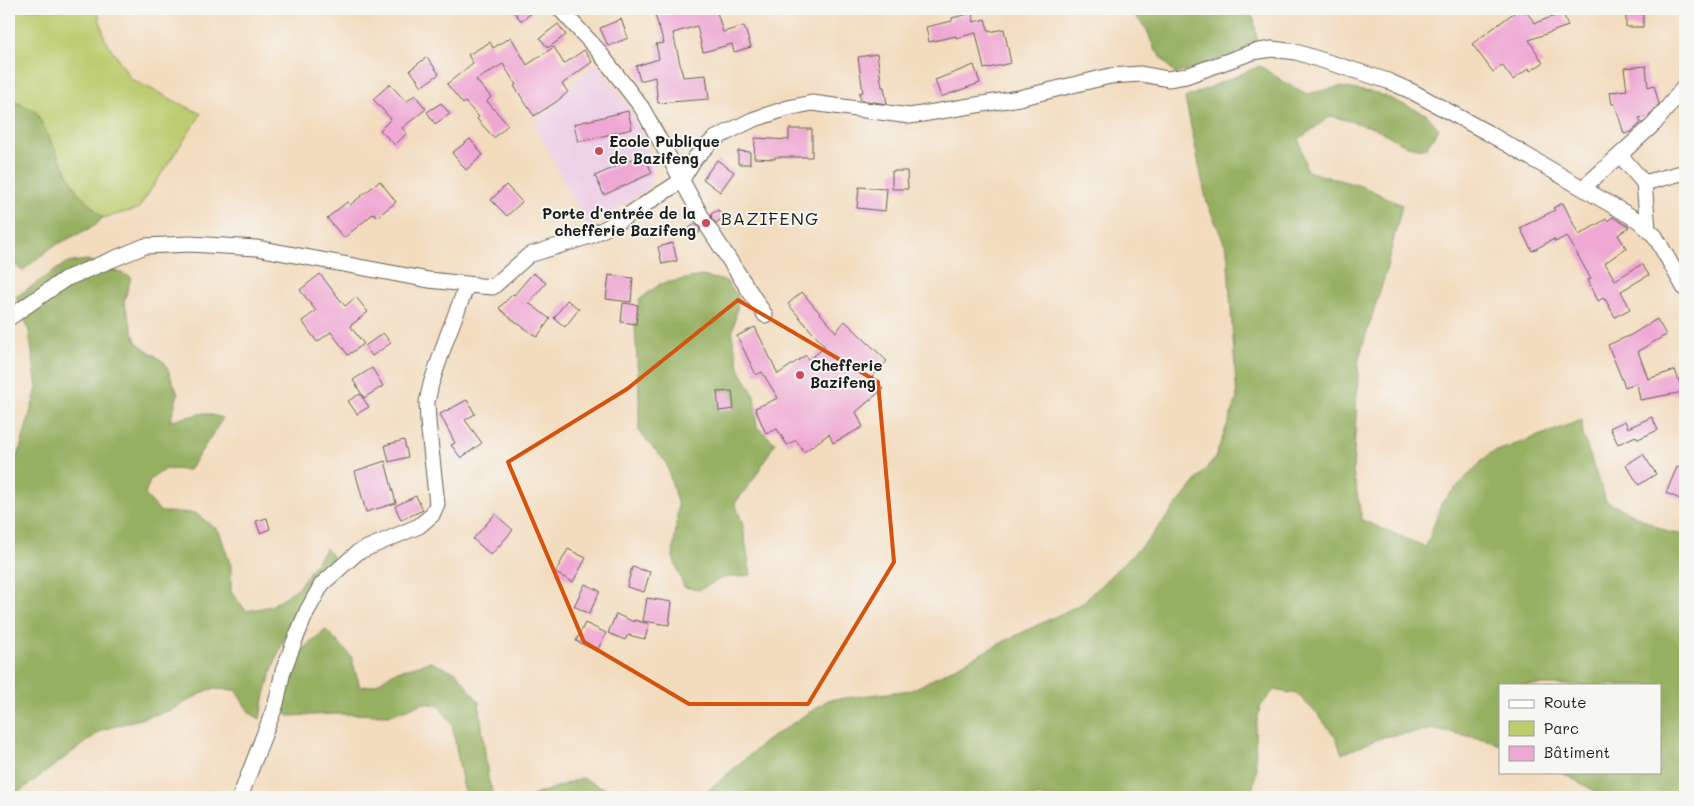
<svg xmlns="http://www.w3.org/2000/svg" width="1694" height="806" viewBox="0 0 1694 806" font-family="Mali,sans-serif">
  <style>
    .built { fill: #eed0e7 }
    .green { fill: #bdcc6f; stroke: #6c7446 }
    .forest { fill: #96b062; stroke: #59663f }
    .building { fill: #efa7d3 }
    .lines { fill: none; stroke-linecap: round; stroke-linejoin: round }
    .street-casing { stroke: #675f55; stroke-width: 17 }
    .street { stroke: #fff; stroke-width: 15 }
    .marked { fill: none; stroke: #d4530e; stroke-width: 4; stroke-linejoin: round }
    .poi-dot { fill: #d1495b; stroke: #f6f6f2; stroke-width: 2 }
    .labels { text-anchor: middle; stroke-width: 4; stroke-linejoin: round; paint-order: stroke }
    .poi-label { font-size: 15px; font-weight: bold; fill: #1c1c1c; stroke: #f6f6f2; text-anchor: start }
    .quarter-label { font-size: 18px; letter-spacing: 1px; fill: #1c1c1c; stroke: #f6f6f2 }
  </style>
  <rect width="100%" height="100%" fill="#f6f6f2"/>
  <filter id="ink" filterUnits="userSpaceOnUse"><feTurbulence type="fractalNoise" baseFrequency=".02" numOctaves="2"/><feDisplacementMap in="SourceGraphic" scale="10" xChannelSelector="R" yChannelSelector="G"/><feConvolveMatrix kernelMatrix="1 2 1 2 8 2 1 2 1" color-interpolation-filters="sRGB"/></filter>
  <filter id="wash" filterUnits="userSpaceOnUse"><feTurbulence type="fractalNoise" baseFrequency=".0096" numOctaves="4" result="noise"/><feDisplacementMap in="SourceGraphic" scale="20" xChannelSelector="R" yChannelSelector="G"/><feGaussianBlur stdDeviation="1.12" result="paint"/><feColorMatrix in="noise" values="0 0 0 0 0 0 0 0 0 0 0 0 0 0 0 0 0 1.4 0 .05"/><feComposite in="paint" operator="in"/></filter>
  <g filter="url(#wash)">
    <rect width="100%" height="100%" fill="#f3dcbe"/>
    <path class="built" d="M 596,62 L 629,108 L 655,161 L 650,187 L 588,229 L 534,123 Z"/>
    <path class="green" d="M 9,9 L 97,9 L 105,39 L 131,79 L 201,114 L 138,209 L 103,218 L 77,191 L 52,144 L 35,110 L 9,100 Z"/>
    <path class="forest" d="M 1130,9 L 1246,9 L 1254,19 L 1257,41 L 1238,53 L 1175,74 L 1154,48 L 1147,30 Z
      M 1260,66 L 1284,82 L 1307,94 L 1339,87 L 1377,93 L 1426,114 L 1439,129 L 1425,149 L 1407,146 L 1375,128 L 1331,116 L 1299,139 L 1307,171 L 1364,187 L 1402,205 L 1385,275 L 1359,357 L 1353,472 L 1362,520 L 1426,547 L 1442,502 L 1489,454 L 1582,420 L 1583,436 L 1606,501 L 1668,532 L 1685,535 L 1685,797 L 1605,797 L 1561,772 L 1660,772 L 1660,685 L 1500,685 L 1500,745 L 1491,741 L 1436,729 L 1383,737 L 1342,754 L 1336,738 L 1319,716 L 1297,694 L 1274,690 L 1260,707 L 1255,731 L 1256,772 L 1251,797 L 698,797 L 703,795 L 766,741 L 828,700 L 912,690 L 1003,642 L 1081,604 L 1148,540 L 1215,458 L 1237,399 L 1227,249 L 1207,203 L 1185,98 Z
      M 9,100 L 35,110 L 52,144 L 77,191 L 103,218 L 96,225 L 52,247 L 22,271 L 9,259 Z
      M 87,260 L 131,277 L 124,302 L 136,342 L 165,363 L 178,394 L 170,421 L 204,413 L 223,418 L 189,470 L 165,469 L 150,480 L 145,495 L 161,512 L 195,513 L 219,531 L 231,566 L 231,592 L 246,611 L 271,606 L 298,588 L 326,548 L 333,558 L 336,573 C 331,577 324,582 319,587 C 287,617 267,677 260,719 L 250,713 L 235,690 L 210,689 L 171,710 L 102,730 L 12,797 L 9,797 L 9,468 L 19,453 L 37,388 L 29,331 L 16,297 L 66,263 Z
      M 701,276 L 726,281 L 739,298 L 732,335 L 740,371 L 754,395 L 757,427 L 775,443 L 753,480 L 735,503 L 742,522 L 751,575 L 722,578 L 699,590 L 684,587 L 673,557 L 678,506 L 666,462 L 639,432 L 639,395 L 635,325 L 639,300 L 660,284 Z
      M 326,630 L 351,656 L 360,687 L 375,685 L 394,672 L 430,662 L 456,672 L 479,702 L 488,778 L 494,797 L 465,797 L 452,724 L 439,705 L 423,703 L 391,715 L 334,714 L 288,716 L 281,706 C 287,668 294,652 326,630 Z
      M 582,778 L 608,790 L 619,797 L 529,797 Z"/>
    <g id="blocks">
      <path class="building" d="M 512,9 L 537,9 L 521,21 Z
        M 674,9 L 716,9 L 723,32 L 744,26 L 751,47 L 734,52 L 732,44 L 703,52 L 697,26 L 673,33 L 683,77 L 706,75 L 709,99 L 658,103 L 655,77 L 640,81 L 636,66 L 659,59 L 656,44 L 664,43 L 655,15 Z
        M 1519,9 L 1524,9 L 1535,23 L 1563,13 L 1568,26 L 1529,40 L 1543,63 L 1530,71 L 1529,68 L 1513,80 L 1502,65 L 1493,72 L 1472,44 Z
        M 1643,10 L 1643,27 L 1626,27 L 1626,11 Z
        M 972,13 L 974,22 L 985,19 L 989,32 L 1004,29 L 1011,63 L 984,69 L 976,33 L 956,38 L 956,36 L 929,42 L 926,27 L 952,21 L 952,18 Z
        M 621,19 L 628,38 L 608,46 L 600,28 Z
        M 558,24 L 566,35 L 548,48 L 540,38 Z
        M 511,37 L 527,65 L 554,47 L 564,64 L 584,50 L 592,62 L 562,84 L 568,92 L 556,102 L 534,116 L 514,86 L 516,85 L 503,64 L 476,80 L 491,97 L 487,101 L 508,125 L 494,138 L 477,119 L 479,117 L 465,102 L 463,104 L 447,84 L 473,63 L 468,55 L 490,42 L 493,48 Z
        M 877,54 L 882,87 L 884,87 L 887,104 L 861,100 L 859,93 L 863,92 L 858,57 Z
        M 427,57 L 439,74 L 422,86 L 410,70 Z
        M 974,65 L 980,83 L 941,97 L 935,80 Z
        M 1646,66 L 1648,87 L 1654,85 L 1659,104 L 1649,116 L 1639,118 L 1641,123 L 1631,132 L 1624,134 L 1615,104 L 1612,104 L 1610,92 L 1627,90 L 1624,68 Z
        M 390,84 L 406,102 L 415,95 L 426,109 L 402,128 L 407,133 L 395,145 L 380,130 L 391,119 L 373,99 Z
        M 441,103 L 450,114 L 435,124 L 427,112 Z
        M 628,111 L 632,129 L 578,142 L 574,124 Z
        M 789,129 L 812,129 L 812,157 L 775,157 L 775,159 L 754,158 L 755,138 L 789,140 Z
        M 470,139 L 483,155 L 466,170 L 452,153 Z
        M 738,151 L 750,152 L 750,164 L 738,164 Z
        M 644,154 L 652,173 L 604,195 L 595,176 Z
        M 717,160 L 734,172 L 720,192 L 703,179 Z
        M 892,171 L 907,171 L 908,189 L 892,189 Z
        M 380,181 L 396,202 L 377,217 L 374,213 L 344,238 L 327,218 L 347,202 L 350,205 Z
        M 506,185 L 522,202 L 507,216 L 491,200 Z
        M 859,187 L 887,189 L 885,211 L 857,208 Z
        M 1563,203 L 1579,235 L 1606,219 L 1607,221 L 1613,217 L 1629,227 L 1618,235 L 1626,248 L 1605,263 L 1615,280 L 1642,264 L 1649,275 L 1621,291 L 1630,309 L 1615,317 L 1605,299 L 1604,300 L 1603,298 L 1598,301 L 1588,280 L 1591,279 L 1567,236 L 1555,242 L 1554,239 L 1532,251 L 1520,228 L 1555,210 L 1553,208 Z
        M 718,210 L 723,218 L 716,223 L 712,219 L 711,214 Z
        M 695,224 L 699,227 L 700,232 L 694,236 L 689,228 Z
        M 673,243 L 677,261 L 662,264 L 658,247 Z
        M 533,273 L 546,283 L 529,303 L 550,319 L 537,337 L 509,317 L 499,308 L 513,294 L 514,295 Z
        M 320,274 L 345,306 L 356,297 L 368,312 L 350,326 L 364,344 L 348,355 L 331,332 L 317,342 L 302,321 L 316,311 L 300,290 Z
        M 609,275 L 633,278 L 631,302 L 606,299 Z
        M 802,292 L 836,332 L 845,321 L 887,361 L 872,377 L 883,389 L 856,412 L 863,427 L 833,443 L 829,434 L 804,452 L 796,440 L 787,445 L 777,429 L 766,434 L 755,408 L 778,398 L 762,372 L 756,375 L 737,336 L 755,327 L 778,374 L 806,355 L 809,360 L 825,347 L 788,304 Z
        M 567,300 L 579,309 L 565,327 L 554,318 Z
        M 623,303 L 638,305 L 636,324 L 621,322 Z
        M 1657,319 L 1666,335 L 1638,351 L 1648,379 L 1675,370 L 1683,392 L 1640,400 L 1637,383 L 1625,387 L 1608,345 L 1631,335 Z
        M 383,333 L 391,343 L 372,356 L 365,346 Z
        M 372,368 L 383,386 L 364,398 L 353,380 Z
        M 732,391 L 734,409 L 719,411 L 717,392 Z
        M 360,394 L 369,407 L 357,414 L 348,401 Z
        M 467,400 L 475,414 L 465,420 L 482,443 L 461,458 L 451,445 L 455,443 L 440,414 Z
        M 1652,417 L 1658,430 L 1638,439 L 1636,436 L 1618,444 L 1610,428 L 1625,421 L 1628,428 Z
        M 404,440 L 408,457 L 389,462 L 385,445 Z
        M 1643,454 L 1656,474 L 1639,485 L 1626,465 Z
        M 385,461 L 396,503 L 366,512 L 355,471 Z
        M 1677,467 L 1685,470 L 1685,501 L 1666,493 Z
        M 416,496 L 423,510 L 401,520 L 395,506 Z
        M 495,514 L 513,530 L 491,555 L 473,539 Z
        M 267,518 L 270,529 L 260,533 L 256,521 Z
        M 568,549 L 586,558 L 573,582 L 555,573 Z
        M 632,567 L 650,572 L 644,592 L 627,587 Z
        M 585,584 L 600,591 L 589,614 L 574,606 Z
        M 647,598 L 672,602 L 669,625 L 643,621 Z
        M 616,614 L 634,622 L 634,620 L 649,624 L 645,639 L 628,635 L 625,640 L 608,633 Z
        M 585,623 L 606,633 L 597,651 L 576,641 Z"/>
    </g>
  </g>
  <g filter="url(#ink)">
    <use href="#blocks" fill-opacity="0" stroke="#675f55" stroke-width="1"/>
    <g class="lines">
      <defs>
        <path id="street" d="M 560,9 L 596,48 L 642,108 L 703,219
          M 1620,155 L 1644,183 L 1685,172
          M 1644,183 L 1648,229
          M 1583,188 L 1654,124 L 1685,86
          M 708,227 L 765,315
          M 9,318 L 65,279 L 145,246 L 190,244 L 257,248 L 429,280 L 476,285
          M 240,797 L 276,704 L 283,671 L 295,640 L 307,611 L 322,584 L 358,552 L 419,526 L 432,515 L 437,504 L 428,422 L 427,402 L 431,384 L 447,337 L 467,285 L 493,287 L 529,255 L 590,236 L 616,223 L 681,181 L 695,158 L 714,139 L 752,120 L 788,108 L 812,103 L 910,116 L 1019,98 L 1110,76 L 1141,74 L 1168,79 L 1186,76 L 1253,52 L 1272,49 L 1296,52 L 1388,81 L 1413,92 L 1488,133 L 1639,221 L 1655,236 L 1685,289"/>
      </defs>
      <use href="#street" class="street-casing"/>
      <use href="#street" class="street"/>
    </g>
  </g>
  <path class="marked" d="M 738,300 L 878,382 L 894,562 L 808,704 L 689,704 L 584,642 L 508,462 L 627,389 Z"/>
  <g class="poi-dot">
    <circle cx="599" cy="151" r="5"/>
    <circle cx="706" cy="223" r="5"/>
    <circle cx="800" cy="375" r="5"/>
  </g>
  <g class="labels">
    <g class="poi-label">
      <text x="609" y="147">Ecole Publique<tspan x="609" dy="17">de Bazifeng</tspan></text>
      <text x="696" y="219" text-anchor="end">Porte d'entrée de la<tspan x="696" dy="17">chefferie Bazifeng</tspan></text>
      <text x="810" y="371">Chefferie<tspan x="810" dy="17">Bazifeng</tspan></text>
    </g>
    <g class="quarter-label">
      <text x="770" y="225">BAZIFENG</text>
    </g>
  </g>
  <rect width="1694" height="806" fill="none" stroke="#f6f6f2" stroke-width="30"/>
  <rect x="1499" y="684" width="162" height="90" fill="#f6f6f2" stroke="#9f9f9c"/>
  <rect x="1509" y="700" width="25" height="8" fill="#ffffff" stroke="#9f9f9c"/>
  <text x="1544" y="708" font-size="15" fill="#1c1c1c">Route</text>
  <rect x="1509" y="721" width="25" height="15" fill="#bdcc6f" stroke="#9f9f9c"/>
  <text x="1544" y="734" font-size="15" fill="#1c1c1c">Parc</text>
  <rect x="1509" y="746" width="25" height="15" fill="#efa7d3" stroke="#9f9f9c"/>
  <text x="1544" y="758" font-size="15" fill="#1c1c1c">Bâtiment</text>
</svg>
